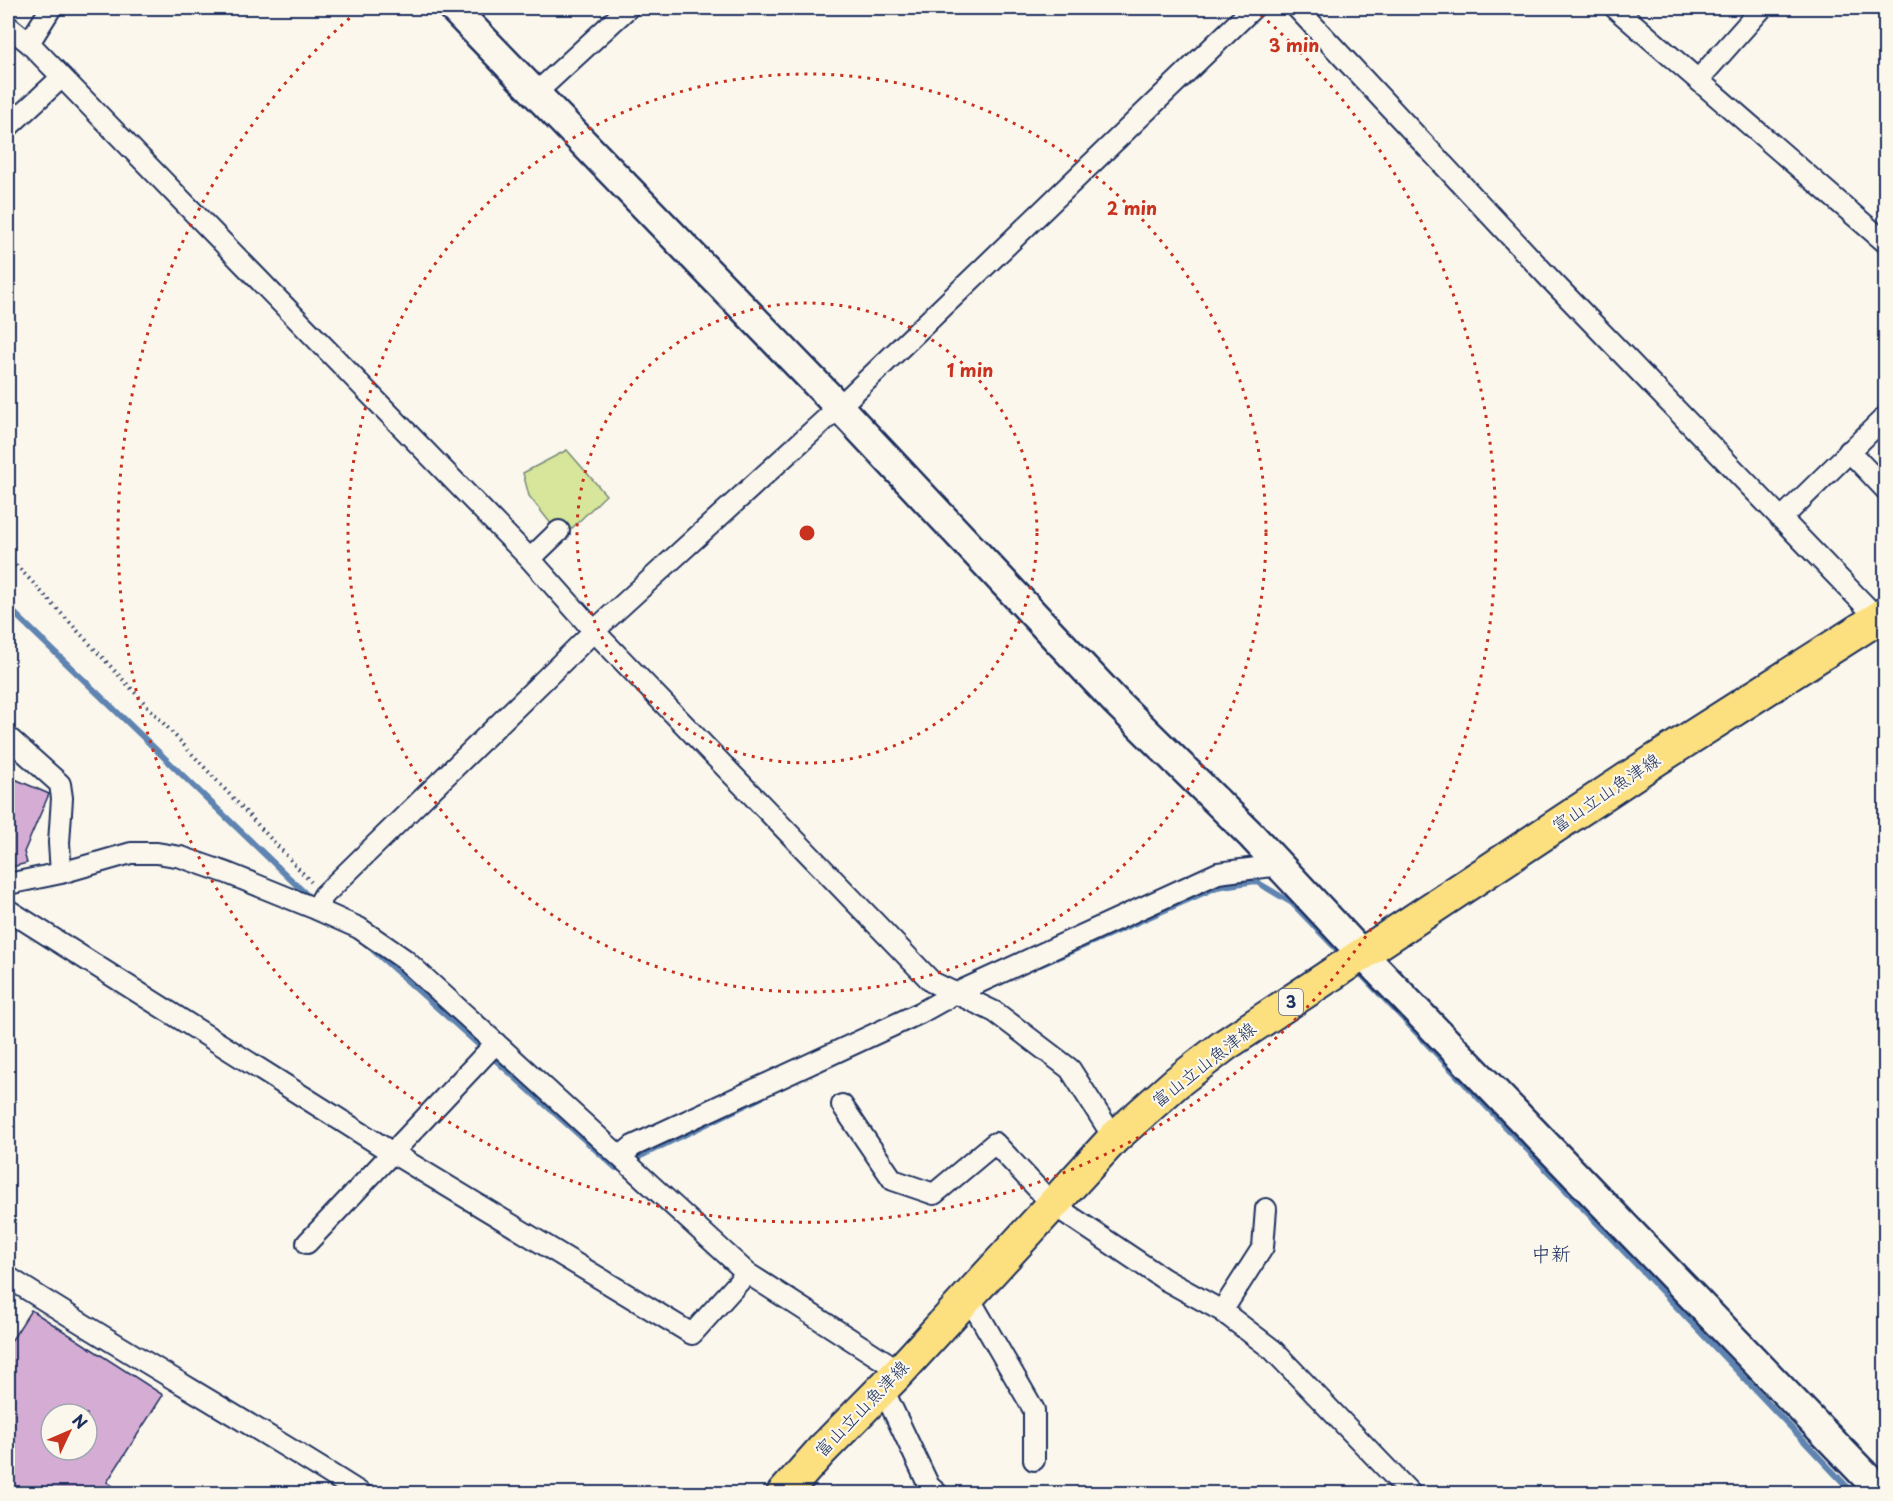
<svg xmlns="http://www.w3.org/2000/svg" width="1893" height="1501" viewBox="0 0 1893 1501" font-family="'Playpen Sans','Klee One',sans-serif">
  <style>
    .green { fill: #d7e69a; stroke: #798a7c; stroke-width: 1.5 }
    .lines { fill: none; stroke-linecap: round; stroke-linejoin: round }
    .stream { stroke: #5f84b1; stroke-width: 6 }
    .building { fill: #d5add4; stroke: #1b2f5e; stroke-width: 1.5; fill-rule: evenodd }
    .street-casing { stroke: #1b2f5e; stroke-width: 24 }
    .secondary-casing { stroke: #1b2f5e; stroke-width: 33 }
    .primary-casing { stroke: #1b2f5e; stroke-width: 36 }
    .path { stroke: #1b2f5e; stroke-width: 4; stroke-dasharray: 1.5 4.5; stroke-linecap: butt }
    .street { stroke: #fbf7ec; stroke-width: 20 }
    .secondary { stroke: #fbf7ec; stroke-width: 28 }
    .primary { stroke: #fce080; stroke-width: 32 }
    .ring { fill: none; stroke: #c8321e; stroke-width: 3; stroke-dasharray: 3 6 }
    .labels { text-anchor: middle; stroke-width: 4.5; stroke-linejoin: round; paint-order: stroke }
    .shield { fill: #fbf7ec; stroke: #5e6b89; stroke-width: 1.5 }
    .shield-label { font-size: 16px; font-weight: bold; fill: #1b2f5e }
    .street-label { font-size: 18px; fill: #1b2f5e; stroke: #fbf7ec }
    .neighbourhood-label { font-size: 20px; fill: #1b2f5e; stroke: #fbf7ec }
    .centre { fill: #c8321e; stroke: #fbf7ec; stroke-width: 3 }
    .ring-label { font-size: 18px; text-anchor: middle; font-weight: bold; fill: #c8321e; stroke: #fbf7ec; stroke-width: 4.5; stroke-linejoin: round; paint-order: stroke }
  </style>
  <rect width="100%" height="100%" fill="#fbf7ec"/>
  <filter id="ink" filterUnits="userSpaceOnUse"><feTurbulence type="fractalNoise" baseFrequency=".0167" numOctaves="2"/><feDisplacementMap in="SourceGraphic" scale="12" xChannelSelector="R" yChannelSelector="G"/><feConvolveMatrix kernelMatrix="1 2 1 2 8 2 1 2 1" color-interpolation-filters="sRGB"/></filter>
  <g filter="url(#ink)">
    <path class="green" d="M 567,450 L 606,495 L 564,536 L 552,525 L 529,496 L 523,473 Z"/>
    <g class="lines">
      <path class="stream" d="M 8,607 L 310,898
        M 364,942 L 616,1168 L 762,1097
        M 1040,965 L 1217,887 L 1255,881 L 1292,903 L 1343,956
        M 1357,970 L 1854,1494"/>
    </g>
    <path class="building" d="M 8,776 L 49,794 L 24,852 L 27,863 L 8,868 Z
      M 31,1310 L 163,1395 L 107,1482 L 125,1494 L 8,1494 L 8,1346 ZM 51,1414 L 87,1414 L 87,1450 L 51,1450 Z"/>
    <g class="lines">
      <defs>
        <path id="street" d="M 1297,8 L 1551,280 L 1884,625
          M 1615,8 L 1886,243
          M 8,26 L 29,43 L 530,559 L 594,631 L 932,982 L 995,1012 L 1070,1069 L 1114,1138
          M 29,43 L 51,8
          M 1698,80 L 1762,8
          M 536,93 L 628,8
          M 8,127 L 62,77
          M 1849,451 L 1886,490
          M 1781,519 L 1886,416
          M 530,559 L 559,531
          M 8,739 L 11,740 L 60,784 L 62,798 L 59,843 L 61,873
          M 8,884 L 61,873 L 131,853 L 157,853 L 181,857 L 227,873 L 316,909 L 359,928 L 404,959 L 747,1273 L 900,1371
          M 316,909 L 324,895 L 594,631 L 839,407 L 1253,8
          M 8,910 L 391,1152 L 692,1334 L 747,1273
          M 842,1105 L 893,1180 L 934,1194 L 995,1143 L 1052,1204 L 1164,1279 L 1222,1311 L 1273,1350 L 1411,1494
          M 621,1156 L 633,1146 L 920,1013 L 954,994 L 1218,873 L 1280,865
          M 307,1243 L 496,1043
          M 8,1277 C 124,1352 245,1419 362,1494
          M 968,1296 L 1034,1410 L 1034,1460
          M 1222,1311 L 1263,1247 L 1266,1209
          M 883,1389 L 929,1486 L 938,1494"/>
        <path id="secondary" d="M 453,8 L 839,407 L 1115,701 L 1251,835 L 1363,955 L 1883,1494"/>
        <path id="primary" d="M 783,1494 L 822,1450 L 900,1371 L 1114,1138 L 1177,1082 L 1225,1045 L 1657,759 L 1886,613"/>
      </defs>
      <use href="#street" class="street-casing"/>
      <use href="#secondary" class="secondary-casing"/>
      <use href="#primary" class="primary-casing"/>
      <path class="path" d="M 8,556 L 311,882"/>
      <use href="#street" class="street"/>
      <use href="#secondary" class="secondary"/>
      <use href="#primary" class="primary"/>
    </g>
  </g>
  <g class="ring">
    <circle cx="807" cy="533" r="230"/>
    <circle cx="807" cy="533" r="459"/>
    <path d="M1254 9A689 689 0 1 1 360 9"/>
  </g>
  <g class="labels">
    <rect class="shield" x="1279" y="989" width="24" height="26" rx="4.5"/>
    <g class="shield-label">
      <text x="1291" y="1008">3</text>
    </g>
    <g class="street-label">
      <text transform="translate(1606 793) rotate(-34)" y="6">富山立山魚津線</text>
      <text transform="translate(1204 1065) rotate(-38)" y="6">富山立山魚津線</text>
      <text transform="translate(862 1409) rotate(-46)" y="6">富山立山魚津線</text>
    </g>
    <g class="neighbourhood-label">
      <text x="1551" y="1261">中新</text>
    </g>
  </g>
  <circle cx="807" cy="533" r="9" class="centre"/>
  <g class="ring-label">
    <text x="1294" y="52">3 min</text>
    <text x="1132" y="215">2 min</text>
    <text x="970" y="377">1 min</text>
  </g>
  <rect width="1893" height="1501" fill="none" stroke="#fbf7ec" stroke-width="30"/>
  <rect x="15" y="15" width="1863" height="1471" fill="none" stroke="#1b2f5e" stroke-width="2" filter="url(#ink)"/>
  <g transform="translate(69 1432) rotate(46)"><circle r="28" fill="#fbf7ec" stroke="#a1a7b3" stroke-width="1.5"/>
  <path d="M0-4.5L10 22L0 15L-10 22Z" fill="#c8321e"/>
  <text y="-9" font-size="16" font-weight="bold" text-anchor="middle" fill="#1b2f5e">N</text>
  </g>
</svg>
